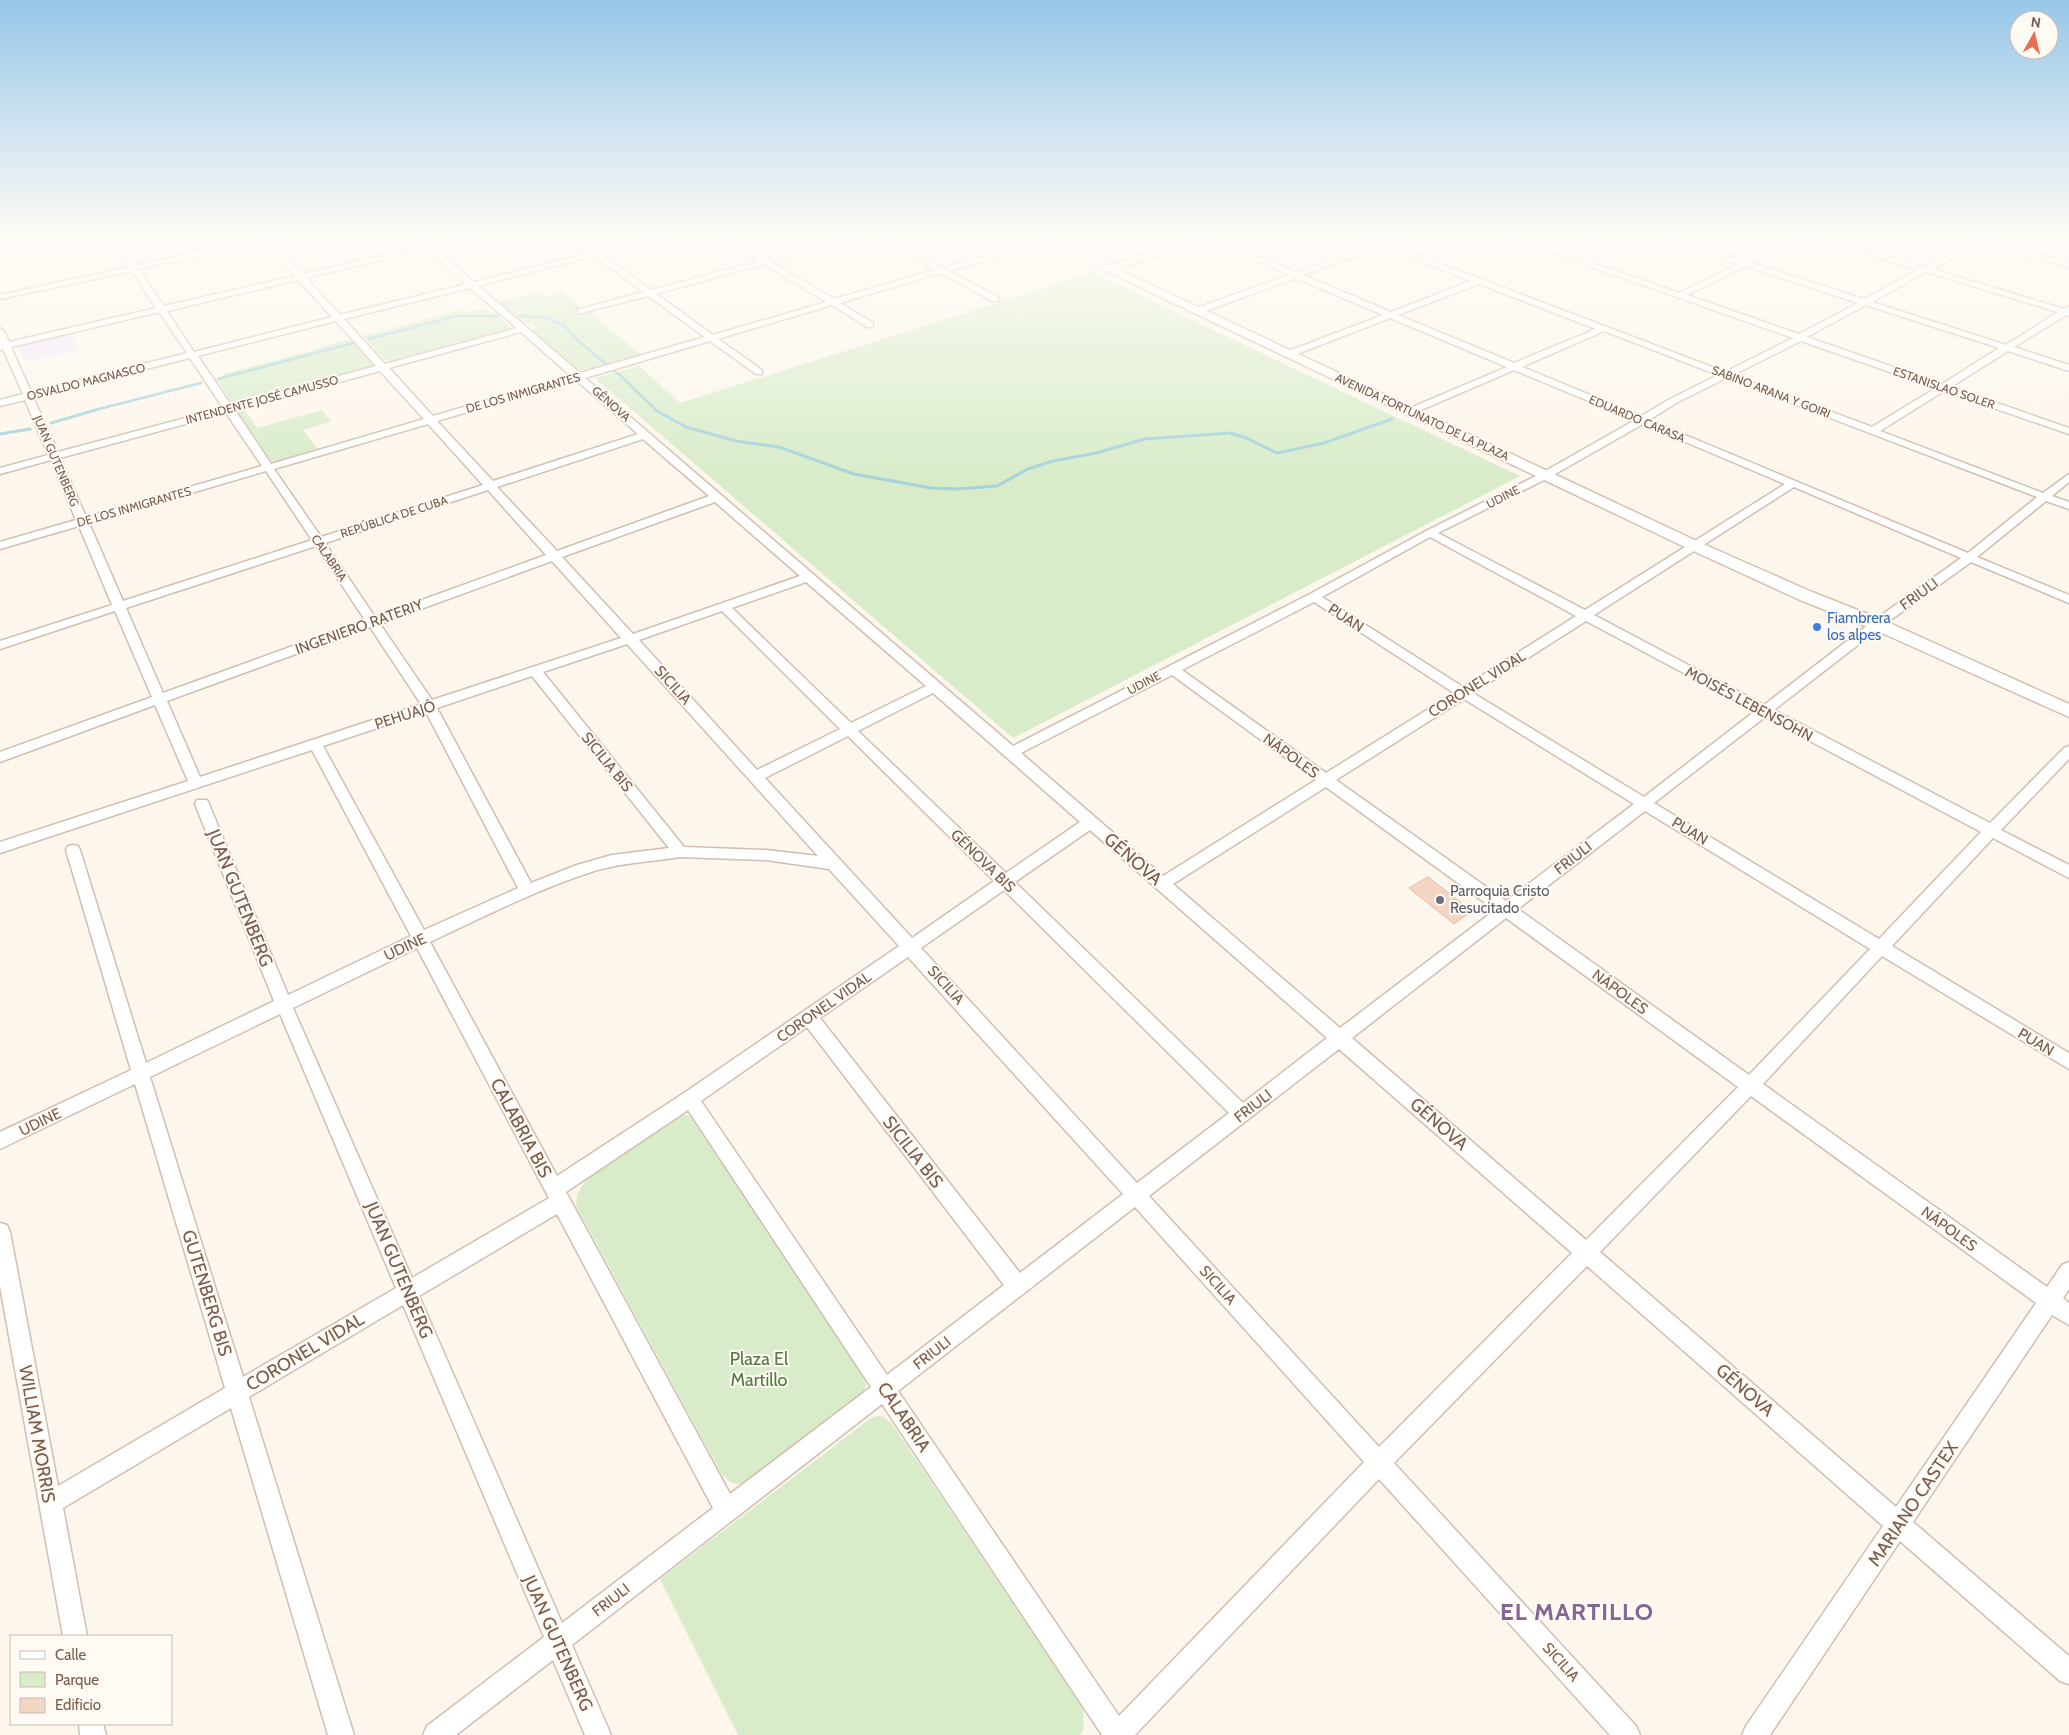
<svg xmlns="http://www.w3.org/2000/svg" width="2069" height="1735" viewBox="0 0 2069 1735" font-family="Cabin,sans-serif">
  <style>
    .education { fill: #f3e8fa }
    .green { fill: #d8ecc9 }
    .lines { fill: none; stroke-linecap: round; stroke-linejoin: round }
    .stream-far1 { stroke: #a5d3da; stroke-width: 2.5 }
    .stream { stroke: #a5d3da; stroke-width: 3 }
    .building { fill: #f3d5c3; stroke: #e6bba3 }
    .street-casing { stroke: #d1beb0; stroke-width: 3 }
    .secondary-casing { stroke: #d6c0b0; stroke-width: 3 }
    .street { fill: #fff; fill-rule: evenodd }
    .secondary { fill: #fff; fill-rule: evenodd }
    .shop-dot { fill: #3f7fe0; stroke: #fffaf3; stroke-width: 2 }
    .worship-dot { fill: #6b7280; stroke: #fffaf3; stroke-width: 2 }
    .labels { text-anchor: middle; stroke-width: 4; stroke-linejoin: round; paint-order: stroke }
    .far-street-label { font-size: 12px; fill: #7a5c4d; stroke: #fffaf3 }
    .street-label { font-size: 15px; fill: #7a5c4d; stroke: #fffaf3 }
    .shop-label { font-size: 15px; fill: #366cbe; stroke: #fffaf3; text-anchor: start }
    .worship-label { font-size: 15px; fill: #5b616d; stroke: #fffaf3; text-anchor: start }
    .near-street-label { font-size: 18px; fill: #7a5c4d; stroke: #fffaf3 }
    .near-park-label { font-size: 18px; fill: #537a41; stroke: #fffaf3 }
    .near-district-label { font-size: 24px; font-weight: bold; letter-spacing: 1px; fill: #846695; stroke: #fffaf3 }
  </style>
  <rect width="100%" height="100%" fill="#fdf6ec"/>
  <path class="education" d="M 70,334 L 79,349 L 26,362 L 19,349 L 27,344 Z"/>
  <path class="green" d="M 1093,273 L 1520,476 L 1013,738 L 595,378 L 639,366 L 680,403 Z
    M 539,292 L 545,297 L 562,292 L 583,309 L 575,312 L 578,314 L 591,311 L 594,313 L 592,315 L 642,355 L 588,371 L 579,370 L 532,331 L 536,326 L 532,323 L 524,323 L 500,302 Z
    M 485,309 L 501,318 L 511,328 L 390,361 L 385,360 L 363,336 L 460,310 L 462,312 Z
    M 347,340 L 351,341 L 355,345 L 358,345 L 376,365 L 238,403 L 231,402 L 217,379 L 223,376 L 222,374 L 314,350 L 313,349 Z
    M 306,389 L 308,392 L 248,408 L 245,411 L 257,428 L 322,410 L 331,422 L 303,430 L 319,451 L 272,463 L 236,409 Z
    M 680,1115 L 688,1115 L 691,1117 L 860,1372 L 866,1384 L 863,1394 L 743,1485 L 732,1483 L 722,1475 L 576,1206 L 577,1194 L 590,1174 Z
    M 878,1416 L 884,1417 L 893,1425 L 1083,1709 L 1084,1728 L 1080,1735 L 738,1735 L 660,1579 L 871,1418 Z"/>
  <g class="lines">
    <path class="stream-far1" d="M 520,316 L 547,318 L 565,326 L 575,338 L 607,365
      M 368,339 L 457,316 L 499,316
      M 612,370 L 619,374 L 657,411
      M 218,379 L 353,343
      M 91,411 L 201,383"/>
    <path class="stream" d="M 655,410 L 686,427 L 736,441 L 779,447 L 854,474 L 931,488 L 957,489 L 997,486 L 1028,469 L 1053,461 L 1096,453 L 1145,439 L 1230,433 L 1246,438 L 1277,453 L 1324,443 L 1392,419
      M 51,423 L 96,410
      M 0,434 L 30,429"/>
  </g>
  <path class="building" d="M 1428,877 L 1472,911 L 1454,924 L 1409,888 Z"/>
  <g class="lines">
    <defs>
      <path id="street" d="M 108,236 L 116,236 L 136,265 L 261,238 L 259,236 L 285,236 L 271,240 L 302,274 L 423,246 L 412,236 L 420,236 L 430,244 L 465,236 L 478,236 L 434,248 L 474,282 L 589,253 L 567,236 L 576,236 L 597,251 L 657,236 L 670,236 L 602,254 L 651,290 L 759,261 L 719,236 L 728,236 L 766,259 L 851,236 L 863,236 L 772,262 L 834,299 L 935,270 L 873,236 L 883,236 L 942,268 L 1049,238 L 1049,242 L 949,271 L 998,297 L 998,301 L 992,301 L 941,273 L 840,303 L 873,323 L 873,327 L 867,327 L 832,305 L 718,339 L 762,370 L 762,374 L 756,374 L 710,341 L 585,378 L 1013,746 L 1310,594 L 1426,531 L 1542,473 L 1635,420 L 1514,370 L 1414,413 L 1408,413 L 1408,409 L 1507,367 L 1390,318 L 1292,356 L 1286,356 L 1286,352 L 1383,315 L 1296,278 L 1200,313 L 1194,313 L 1194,309 L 1289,275 L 1205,240 L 1110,271 L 1104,271 L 1104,267 L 1202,236 L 1214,236 L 1213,238 L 1296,272 L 1375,244 L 1357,236 L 1368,236 L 1382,241 L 1397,236 L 1408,236 L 1389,244 L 1725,372 L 1793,338 L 1504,236 C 1522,236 1535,247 1551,248 C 1562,249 1581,236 1597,236 L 1559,251 L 1679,293 L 1737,264 L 1656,236 L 1667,236 L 1744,260 L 1792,236 L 1802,236 L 1751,263 L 1864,299 L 1918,270 L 1809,236 L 1821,236 L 1924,267 L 1976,241 L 1962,236 L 1982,238 L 1987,236 L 1997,236 L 1990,240 L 2069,263 L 2069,267 L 1984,243 L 1932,269 L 2064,309 L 2069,306 L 2069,316 L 2066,315 L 2014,347 L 2069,365 L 2069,371 L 2008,351 L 1951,387 L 2069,428 L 2069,434 L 1944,391 L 1880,431 L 2043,493 L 2069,474 L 2069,482 L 2052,496 L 2069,502 L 2069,509 L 2046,501 L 1977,557 L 2069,595 L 2069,603 L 1971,562 L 1881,627 L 1774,710 L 1990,823 L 2064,748 L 2069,746 L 2069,759 L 2001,830 L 2069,865 L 2069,878 L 1993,838 L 1892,946 L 2069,1053 L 2069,1069 L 1882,956 L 1763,1084 L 2047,1287 L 2062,1265 L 2069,1262 L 2069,1289 L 2063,1298 L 2069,1303 L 2069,1325 L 2052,1315 L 1913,1522 L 2069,1656 L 2069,1684 L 2060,1681 L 1900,1541 L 1770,1735 L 1742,1735 L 1746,1726 L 1883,1526 L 1587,1266 L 1394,1463 L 1636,1726 L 1640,1735 L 1610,1735 L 1379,1479 L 1135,1735 L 1102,1735 L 882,1404 L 572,1645 L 611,1735 L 585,1735 L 553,1660 L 456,1735 L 423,1735 L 427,1726 L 544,1637 L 403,1305 L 249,1397 L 354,1735 L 328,1735 L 231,1408 L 63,1508 L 87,1636 L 63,1636 L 0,1286 L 0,1223 L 7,1225 L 10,1232 L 58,1486 L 225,1388 L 135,1084 L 0,1149 L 0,1132 L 131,1070 L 66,850 L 68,846 L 73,845 L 78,846 L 80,850 L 146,1063 L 274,1001 L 195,804 L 197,800 L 207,800 L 209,804 L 288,995 L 411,936 L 312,750 L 0,853 L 0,842 L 188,781 L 155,705 L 0,762 L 0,752 L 152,697 L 115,611 L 0,649 L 0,641 L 112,605 L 79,526 L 0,549 L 0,542 L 76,520 L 51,460 L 0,474 L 0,468 L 48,455 L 25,400 L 0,406 L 0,400 L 23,394 L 3,349 L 0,350 L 0,328 L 4,331 L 9,342 L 156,308 L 132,271 L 0,299 L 0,295 L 129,267 ZM 264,242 L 295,276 L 164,306 L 138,269 ZM 1382,247 L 1471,281 L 1391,312 L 1303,275 ZM 427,249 L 466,284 L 340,315 L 306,278 ZM 594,256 L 643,292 L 577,310 L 577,314 L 648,296 L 705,337 L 580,373 L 478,286 ZM 764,264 L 826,302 L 713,335 L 656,294 ZM 1745,266 L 1858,303 L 1799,334 L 1687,295 ZM 1926,272 L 2058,312 L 2006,345 L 1872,302 ZM 298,280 L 332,317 L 194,352 L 167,311 ZM 1479,284 L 1596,329 L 1514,363 L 1398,315 ZM 470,288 L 517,328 L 385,364 L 344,319 ZM 1866,305 L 1999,348 L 1942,384 L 1807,337 ZM 159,312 L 187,353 L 31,392 L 11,347 ZM 336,321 L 376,366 L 231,405 L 198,356 ZM 1604,331 L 1718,375 L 1672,398 L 1641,416 L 1522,367 ZM 521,332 L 571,376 L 433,416 L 389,368 ZM 1801,341 L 1936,388 L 1872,427 L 1733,375 ZM 190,358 L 223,408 L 58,452 L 33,397 ZM 380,371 L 424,419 L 271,464 L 235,410 ZM 1726,378 L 2037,497 L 1968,553 L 1649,420 L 1678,402 ZM 576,380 L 638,434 L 493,481 L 437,421 ZM 226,413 L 262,466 L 86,517 L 60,458 ZM 428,424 L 483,485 L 321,537 L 274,469 ZM 1643,424 L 1785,484 L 1585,610 L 1438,533 L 1550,477 ZM 643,439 L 709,496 L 557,551 L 497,487 ZM 266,471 L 312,540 L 123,601 L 89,523 ZM 1794,487 L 1961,558 L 1873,621 L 1764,705 L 1594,615 ZM 488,490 L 546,555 L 375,617 L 325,543 ZM 715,502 L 800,576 L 633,634 L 562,557 ZM 1430,537 L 1576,616 L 1463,687 L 1322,597 ZM 316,546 L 365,620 L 163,693 L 126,608 ZM 552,561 L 621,638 L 432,700 L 380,624 ZM 806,582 L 926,686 L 851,723 L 732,608 ZM 1314,602 L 1454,693 L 1326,773 L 1182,670 ZM 722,611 L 840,729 L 757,770 L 639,640 ZM 1586,621 L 1755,711 L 1644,797 L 1473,693 ZM 370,627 L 421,704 L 200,777 L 167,701 ZM 627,644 L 818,856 L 766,850 L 684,847 L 543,672 ZM 1172,675 L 1316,780 L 1163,876 L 1021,753 ZM 532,676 L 669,848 L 612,855 L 577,865 L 531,883 L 437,708 ZM 933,693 L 1080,822 L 1006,873 L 858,731 ZM 1464,699 L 1634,804 L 1506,901 L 1336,780 ZM 426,712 L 518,888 L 424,930 L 323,746 ZM 1765,717 L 1981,832 L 1879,939 L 1654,803 ZM 848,736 L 994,881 L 912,938 L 765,778 ZM 1326,787 L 1495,910 L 1340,1028 L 1173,884 ZM 1645,811 L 1870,949 L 1749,1075 L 1518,909 ZM 1090,830 L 1327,1038 L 1243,1103 L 1015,882 ZM 680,857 L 766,860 L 829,869 L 899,946 L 684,1093 L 557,1176 L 430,942 C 481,918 532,892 585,874 C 615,863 649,862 680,857 ZM 1004,890 L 1229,1113 L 1137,1183 L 921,948 ZM 1506,918 L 1738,1087 L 1586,1240 L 1352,1038 ZM 417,948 L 549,1198 L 412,1278 L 293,1008 ZM 908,957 L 1123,1194 L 1020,1273 L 820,1018 ZM 280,1014 L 396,1288 L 243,1377 L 150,1077 ZM 807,1027 L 1004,1285 L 887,1375 L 701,1101 ZM 1339,1049 L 1572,1253 L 1379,1447 L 1149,1196 ZM 1751,1096 L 2036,1303 L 1896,1507 L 1600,1252 ZM 688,1110 L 871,1387 L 730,1494 L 566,1192 ZM 1135,1207 L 1364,1462 L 1119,1716 L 898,1391 ZM 557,1214 L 713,1508 L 562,1623 L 419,1296 Z
        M 79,1724 L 103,1724 L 106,1735 L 80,1735 Z"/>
      <path id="secondary" d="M 1033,236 L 1047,236 L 1701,543 L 1812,592 L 1883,620 L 2069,704 L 2069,717 L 1871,628 L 1800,600 L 1689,549 Z"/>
    </defs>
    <use href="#street" class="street-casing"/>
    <use href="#secondary" class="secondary-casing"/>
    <use href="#street" class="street"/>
    <use href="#secondary" class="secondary"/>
  </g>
  <linearGradient id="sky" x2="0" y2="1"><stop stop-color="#97c7e8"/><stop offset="0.49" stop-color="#fefbf6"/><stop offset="1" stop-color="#fefbf6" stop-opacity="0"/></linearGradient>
  <rect width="2069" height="479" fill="url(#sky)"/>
  <circle class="shop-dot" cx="1817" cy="627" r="5"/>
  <circle class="worship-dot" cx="1440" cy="900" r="5"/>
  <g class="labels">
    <g class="far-street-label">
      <text transform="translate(86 382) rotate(-14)" y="4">OSVALDO MAGNASCO</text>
      <text transform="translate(1944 388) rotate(19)" y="4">ESTANISLAO SOLER</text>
      <text transform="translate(1771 392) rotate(21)" y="4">SABINO ARANA Y GOIRI</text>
      <text transform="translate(523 393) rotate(-16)" y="4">DE LOS INMIGRANTES</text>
      <text transform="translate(262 400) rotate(-15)" y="4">INTENDENTE JOSÉ CAMUSSO</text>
      <text transform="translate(611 404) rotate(41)" y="4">GÉNOVA</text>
      <text transform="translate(1422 417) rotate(25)" y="4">AVENIDA FORTUNATO DE LA PLAZA</text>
      <text transform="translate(1637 419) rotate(23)" y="4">EDUARDO CARASA</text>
      <text transform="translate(56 461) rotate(67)" y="4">JUAN GUTENBERG</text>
      <text transform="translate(1503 497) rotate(-27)" y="4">UDINE</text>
      <text transform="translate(134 507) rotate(-16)" y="4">DE LOS INMIGRANTES</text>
      <text transform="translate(394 517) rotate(-18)" y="4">REPÚBLICA DE CUBA</text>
      <text transform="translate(329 558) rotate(56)" y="4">CALABRIA</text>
      <text transform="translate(1144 683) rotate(-28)" y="4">UDINE</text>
    </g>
    <g class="street-label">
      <text transform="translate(1919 594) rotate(-36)" y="5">FRIULI</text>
      <text transform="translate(1346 618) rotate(33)" y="5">PUAN</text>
      <text transform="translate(359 627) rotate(-20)" y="5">INGENIERO RATERIY</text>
      <text transform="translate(1477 684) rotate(-32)" y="5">CORONEL VIDAL</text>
      <text transform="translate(673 685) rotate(48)" y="5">SICILIA</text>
      <text transform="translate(1749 704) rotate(28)" y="5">MOISÉS LEBENSOHN</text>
      <text transform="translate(405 715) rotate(-18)" y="5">PEHUAJÓ</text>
      <text transform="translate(1291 756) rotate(36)" y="5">NÁPOLES</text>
      <text transform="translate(607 762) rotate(51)" y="5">SICILIA BIS</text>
      <text transform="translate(1690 831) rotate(31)" y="5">PUAN</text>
      <text transform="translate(1573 858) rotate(-38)" y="5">FRIULI</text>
      <text transform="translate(983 861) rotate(44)" y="5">GÉNOVA BIS</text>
      <text transform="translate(405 947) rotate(-25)" y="5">UDINE</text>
      <text transform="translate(946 985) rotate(48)" y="5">SICILIA</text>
      <text transform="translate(1620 992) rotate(36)" y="5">NÁPOLES</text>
      <text transform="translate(824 1007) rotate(-35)" y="5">CORONEL VIDAL</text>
      <text transform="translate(2036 1042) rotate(31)" y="5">PUAN</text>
      <text transform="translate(1253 1106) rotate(-38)" y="5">FRIULI</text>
      <text transform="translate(40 1122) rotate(-26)" y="5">UDINE</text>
      <text transform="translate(1949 1229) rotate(36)" y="5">NÁPOLES</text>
      <text transform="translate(1218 1285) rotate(48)" y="5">SICILIA</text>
      <text transform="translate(932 1353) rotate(-38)" y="5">FRIULI</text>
      <text transform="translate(611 1600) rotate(-38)" y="5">FRIULI</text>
      <text transform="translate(1561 1662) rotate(48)" y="5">SICILIA</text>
    </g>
    <g class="shop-label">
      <text x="1827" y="623">Fiambrera<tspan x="1827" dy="17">los alpes</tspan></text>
    </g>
    <g class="worship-label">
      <text x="1450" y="896">Parroquia Cristo<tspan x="1450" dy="17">Resucitado</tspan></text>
    </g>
    <g class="near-street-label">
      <text transform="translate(1133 859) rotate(41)" y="6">GÉNOVA</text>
      <text transform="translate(240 898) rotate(68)" y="6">JUAN GUTENBERG</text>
      <text transform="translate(1439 1124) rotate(41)" y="6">GÉNOVA</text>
      <text transform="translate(521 1128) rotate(62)" y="6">CALABRIA BIS</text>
      <text transform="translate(913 1152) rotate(52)" y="6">SICILIA BIS</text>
      <text transform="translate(399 1270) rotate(67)" y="6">JUAN GUTENBERG</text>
      <text transform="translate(207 1293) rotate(73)" y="6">GUTENBERG BIS</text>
      <text transform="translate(305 1352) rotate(-31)" y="6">CORONEL VIDAL</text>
      <text transform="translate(1745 1390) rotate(41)" y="6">GÉNOVA</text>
      <text transform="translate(904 1417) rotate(56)" y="6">CALABRIA</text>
      <text transform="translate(37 1434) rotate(80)" y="6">WILLIAM MORRIS</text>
      <text transform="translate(1913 1504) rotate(-56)" y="6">MARIANO CASTEX</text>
      <text transform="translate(558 1643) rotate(66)" y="6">JUAN GUTENBERG</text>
    </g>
    <g class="near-park-label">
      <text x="759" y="1365">Plaza El<tspan x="759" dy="21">Martillo</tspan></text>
    </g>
    <g class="near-district-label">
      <text x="1577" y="1620">EL MARTILLO</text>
    </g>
  </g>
  <rect x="10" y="1635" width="162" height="90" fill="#fffaf3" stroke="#cabbb1"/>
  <rect x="20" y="1651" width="25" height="8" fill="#ffffff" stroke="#cabbb1"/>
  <text x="55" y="1660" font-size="15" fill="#7a5c4d">Calle</text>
  <rect x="20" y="1672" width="25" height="15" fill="#d8ecc9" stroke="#cabbb1"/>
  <text x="55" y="1685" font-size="15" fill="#7a5c4d">Parque</text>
  <rect x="20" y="1698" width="25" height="15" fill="#f3d5c3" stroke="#cabbb1"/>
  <text x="55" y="1710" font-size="15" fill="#7a5c4d">Edificio</text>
  <g transform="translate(2034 35) rotate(8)"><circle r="24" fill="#fffaf3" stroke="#cabbb1"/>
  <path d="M0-4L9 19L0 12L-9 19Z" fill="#e76f51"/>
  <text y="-8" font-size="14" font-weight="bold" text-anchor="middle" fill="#7a5c4d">N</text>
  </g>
</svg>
